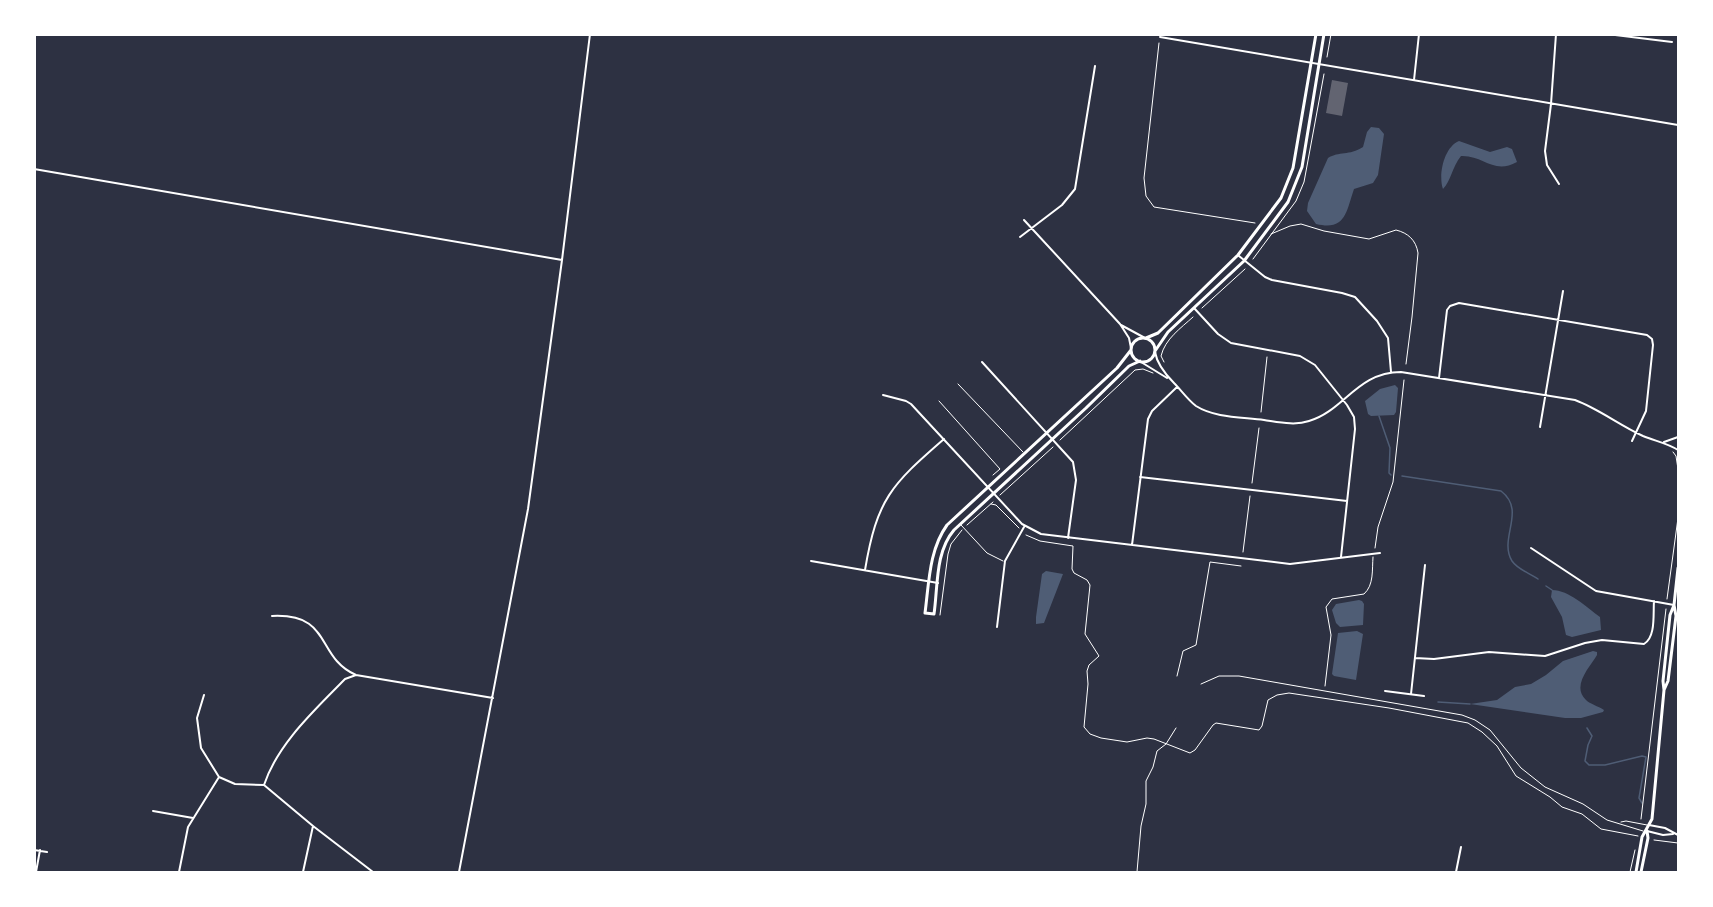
<svg xmlns="http://www.w3.org/2000/svg" width="1713" height="907" viewBox="0 0 1713 907" font-family="'DejaVu Sans',sans-serif">
  <style>
    .water { fill: #4f5d75 }
    .lines { fill: none; stroke-linecap: round; stroke-linejoin: round }
    .stream { stroke: #4f5d75; stroke-width: 1.5 }
    .building { fill: #626471 }
    .path { stroke: #fff; stroke-width: 1 }
    .service { stroke: #fff; stroke-width: 1 }
    .minor { stroke: #fff; stroke-width: 2 }
    .tertiary { stroke: #fff; stroke-width: 3 }
    .secondary { stroke: #fff; stroke-width: 3 }
  </style>
  <rect width="100%" height="100%" fill="#2d3142"/>
  <path class="water" d="M 1371,127 L 1379,128 L 1384,134 L 1378,175 L 1373,183 L 1354,189 C 1346,212 1346,231 1316,224 L 1307,211 L 1308,203 L 1328,158 C 1339,151 1349,156 1363,147 L 1367,132 Z
    M 1459,141 L 1490,152 L 1507,147 L 1512,149 L 1517,162 C 1493,175 1484,155 1461,156 C 1452,167 1451,181 1443,189 C 1438,175 1444,147 1459,141 Z
    M 1395,385 L 1398,388 L 1396,412 L 1394,415 L 1371,416 L 1368,414 L 1365,401 L 1380,389 Z
    M 1046,571 L 1063,574 L 1044,623 L 1036,624 L 1036,617 L 1042,574 Z
    M 1552,590 C 1569,590 1586,607 1600,617 L 1601,630 L 1572,637 L 1566,635 L 1562,617 L 1551,597 Z
    M 1359,600 L 1362,601 L 1364,604 L 1363,625 L 1340,627 L 1336,623 L 1332,610 L 1336,604 Z
    M 1357,631 L 1363,634 L 1356,680 L 1334,676 L 1332,674 L 1338,633 Z
    M 1593,651 L 1597,652 L 1597,655 C 1590,667 1571,686 1586,700 C 1590,704 1598,706 1604,710 L 1603,712 L 1581,718 L 1565,718 L 1470,704 L 1497,700 L 1515,687 L 1531,684 L 1546,675 L 1563,661 Z"/>
  <g class="lines">
    <path class="stream" d="M 1379,416 L 1390,448 L 1389,473 L 1391,475
      M 1402,476 L 1501,491 C 1527,511 1498,538 1512,561 C 1518,570 1530,573 1538,579
      M 1546,586 L 1552,590
      M 1438,702 L 1470,704
      M 1587,728 L 1592,736 L 1588,745 L 1585,761 L 1589,765 L 1605,765 L 1642,756 L 1646,757 L 1639,798 L 1642,803"/>
  </g>
  <path class="building" d="M 1332,80 L 1348,83 L 1342,116 L 1326,113 Z"/>
  <g class="lines">
    <path class="path" d="M 1159,43 L 1144,178 L 1146,196 L 1154,207 L 1255,223
      M 1327,57 L 1331,34
      M 1271,234 L 1290,226 L 1301,224 L 1324,231 L 1369,239 L 1396,230 C 1408,233 1416,240 1418,253 L 1412,317 L 1406,364
      M 1253,259 L 1296,201 L 1304,182 L 1324,74
      M 1202,308 L 1245,269
      M 1164,362 L 1161,356 C 1165,339 1181,328 1193,317
      M 939,401 L 1000,469 L 993,475
      M 1261,412 L 1267,357
      M 1060,440 L 1135,370 L 1143,369 L 1153,373
      M 1673,452 L 1676,456 L 1678,469
      M 1252,483 L 1259,428
      M 1000,495 L 1053,447
      M 991,504 L 996,505 L 1019,528
      M 967,525 L 993,502
      M 1026,535 L 1040,541 L 1073,546 L 1072,569 L 1074,573 L 1087,580 L 1090,585 L 1085,634 L 1099,656 L 1089,665 L 1087,671 L 1088,684 L 1084,727 L 1090,734 L 1101,738 L 1127,742 L 1147,738 L 1154,739 L 1190,753 L 1195,750 L 1213,725 L 1216,723 L 1259,730 L 1262,726 L 1268,700 L 1277,695 L 1289,693 L 1389,708 L 1468,723 L 1482,732 L 1497,746 L 1516,776 L 1550,797 L 1562,807 L 1582,814 L 1601,829 L 1638,836
      M 1375,548 L 1378,527 L 1393,482 L 1404,380
      M 1243,552 L 1250,496
      M 1667,599 L 1678,518
      M 940,615 L 948,554 L 951,544 L 962,530
      M 1177,676 L 1183,651 L 1196,645 L 1210,562 L 1241,566
      M 1325,686 L 1331,635 L 1326,607 L 1332,599 L 1364,594 C 1374,585 1372,570 1373,557
      M 1641,819 L 1666,609
      M 1654,840 L 1678,843
      M 1137,872 L 1141,826 L 1146,804 L 1146,781 L 1153,767 L 1157,751 L 1166,744 L 1176,728
      M 1630,872 L 1635,850"/>
    <path class="service" d="M 958,384 L 1023,452
      M 961,525 L 987,553 L 1003,561
      M 1201,684 L 1219,676 L 1239,676 L 1462,715 L 1475,720 L 1490,730 L 1521,768 L 1545,787 L 1583,804 L 1607,820 L 1643,831
      M 1621,822 L 1626,821 L 1647,825"/>
    <path class="minor" d="M 1556,34 L 1551,104 L 1545,151 L 1547,165 L 1559,184
      M 1607,34 L 1672,42
      M 1160,37 L 1678,125
      M 1414,80 L 1419,34
      M 34,169 L 562,260
      M 1024,220 L 1120,324 L 1129,338 L 1131,348
      M 1020,237 L 1062,205 L 1075,189 L 1095,66
      M 1239,256 L 1265,277 L 1272,280 L 1342,293 L 1355,297 L 1377,321 L 1388,338 L 1391,372
      M 1194,308 L 1218,334 L 1231,343 L 1300,356 L 1315,365 L 1347,405 L 1354,417 L 1355,429 L 1341,557
      M 1121,325 L 1145,338
      M 1155,352 C 1157,364 1165,374 1174,383 C 1181,390 1188,400 1196,406 C 1215,418 1242,417 1264,420 C 1278,422 1295,426 1309,421 C 1344,411 1357,372 1401,372 L 1575,400 C 1599,409 1619,425 1643,436 C 1655,441 1667,443 1678,450
      M 982,362 L 1073,462 L 1076,480 L 1068,538
      M 1141,362 L 1167,378
      M 1439,378 L 1447,310 L 1450,306 L 1459,303 L 1647,335 L 1652,339 L 1653,345 L 1646,411 L 1632,441
      M 883,395 L 906,401 L 911,404 L 1022,524 L 1041,534 L 1290,564 L 1380,553
      M 1540,427 L 1563,291
      M 1664,442 L 1678,437
      M 1140,477 L 1347,501
      M 1132,545 L 1148,419 L 1152,411 L 1177,387
      M 1531,548 L 1596,591 L 1674,605
      M 811,561 L 938,583
      M 865,570 C 877,499 891,485 944,439
      M 272,616 C 333,613 315,657 356,675 L 493,698
      M 997,627 L 1005,561 L 1024,527
      M 1415,658 L 1434,659 L 1489,652 L 1545,656 L 1585,643 L 1602,640 L 1644,644 C 1656,637 1653,614 1654,601
      M 1385,691 L 1424,696
      M 1411,694 L 1425,565
      M 204,695 L 197,718 L 201,748 L 219,777 L 235,784 L 264,785 L 313,826 L 373,872
      M 264,785 C 278,743 315,710 345,679 L 356,675
      M 153,811 L 193,818
      M 1649,825 L 1665,828 L 1678,835
      M 1647,831 L 1663,835 L 1673,834
      M 34,850 L 47,852
      M 36,872 L 40,850
      M 179,872 L 188,827 L 219,777
      M 303,872 L 313,826
      M 459,872 L 528,509 L 562,260 L 590,34
      M 1456,872 L 1461,847"/>
    <path class="tertiary" d="M 1146,338 L 1158,333 L 1238,255 L 1281,198 L 1293,168 L 1316,34
      M1131 350a12 12 0 1 1 24 0a12 12 0 1 1-24 0Z
      M 1131,350 L 1117,368 L 947,525 C 929,550 929,583 925,613 L 934,614 C 938,587 935,552 954,530 L 1086,408 L 1129,366 L 1140,361
      M 1155,351 L 1168,332 L 1244,261 L 1288,202 L 1302,167 L 1324,34"/>
    <path class="secondary" d="M 1674,605 L 1676,616 L 1668,681 L 1664,690 L 1663,681 L 1670,615 L 1674,605 L 1678,568
      M 1636,872 L 1642,837 L 1652,819 L 1664,690
      M 1641,872 L 1648,838 L 1647,831"/>
  </g>
  <rect width="1713" height="907" fill="none" stroke="#ffffff" stroke-width="72"/>
</svg>
